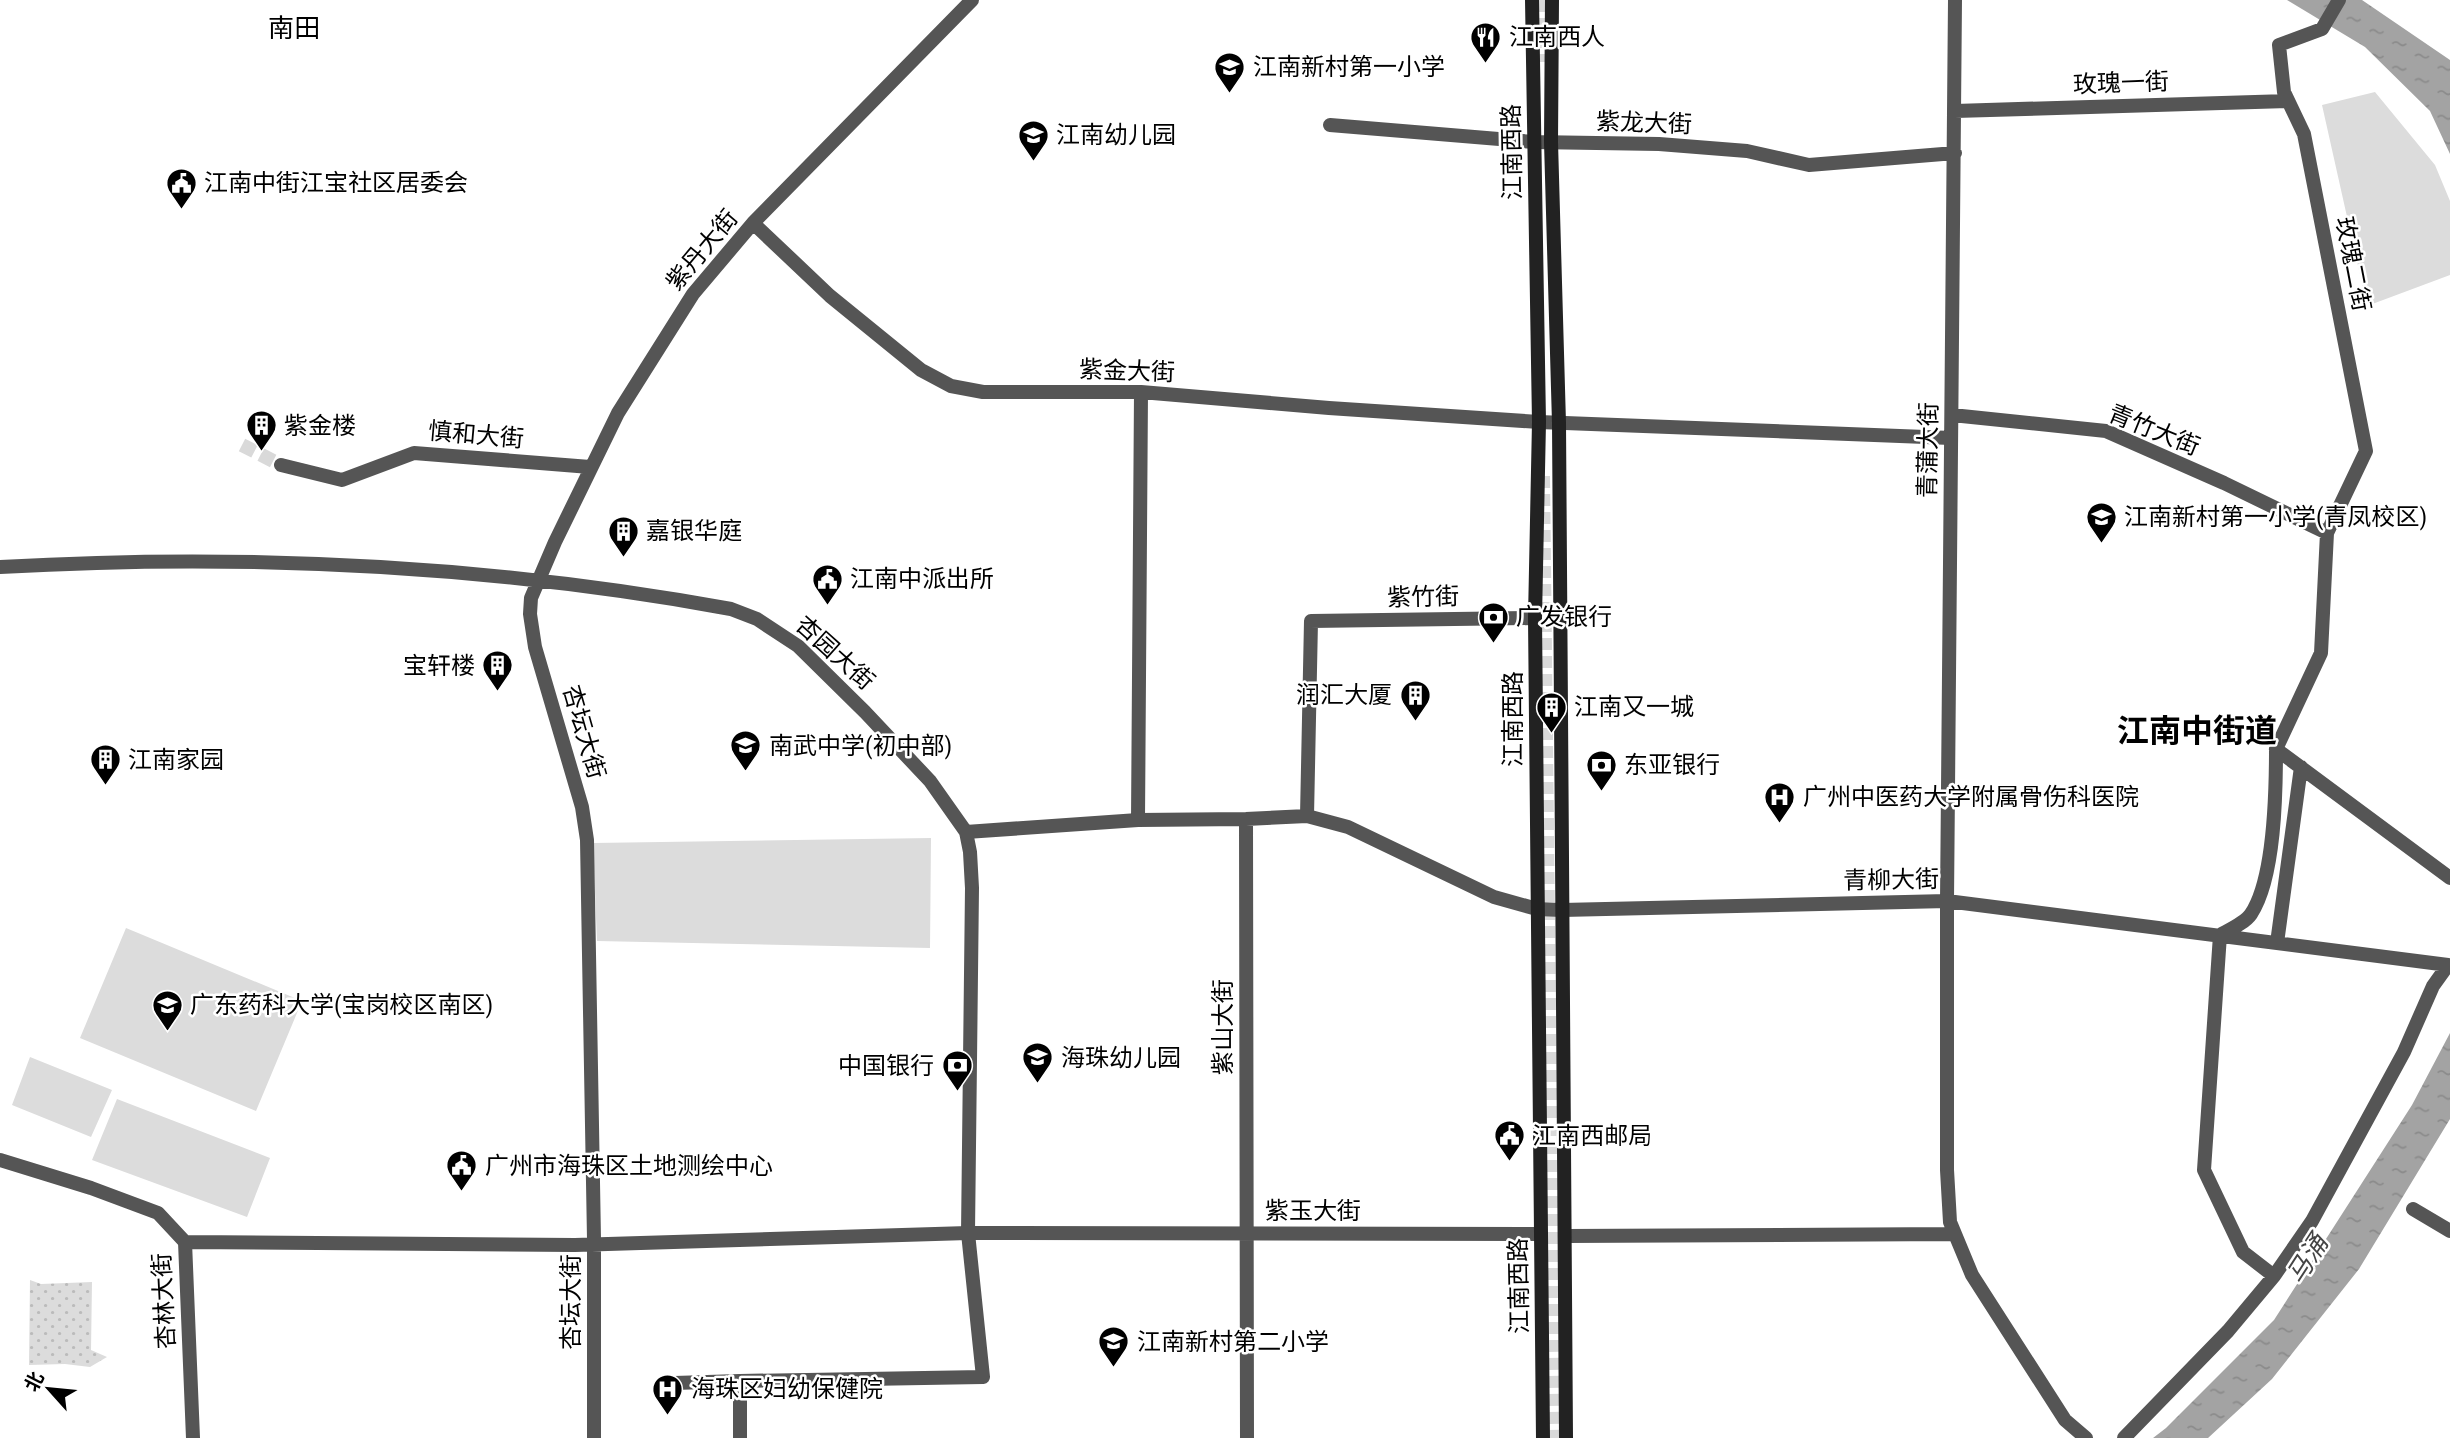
<svg xmlns="http://www.w3.org/2000/svg" width="2450" height="1438" viewBox="0 0 2450 1438" font-family="'Roboto Condensed','Noto Sans SC',sans-serif">
  <style>
    .grass { fill: url(#grass-dots) }
    .pitch { fill: #dcdcdc }
    .water { fill: url(#water-ripples) }
    .lines { fill: none; stroke-linecap: round; stroke-linejoin: round }
    .pedestrian-tunnel { stroke: #d9d9d9; stroke-width: 12; stroke-dasharray: 12 6; stroke-linecap: butt }
    .minor-tunnel { stroke: #d9d9d9; stroke-width: 14; stroke-dasharray: 14 7; stroke-linecap: butt }
    .minor { stroke: #555; stroke-width: 14 }
    .secondary { stroke: #222; stroke-width: 14 }
    .labels { text-anchor: middle; stroke-width: 5; stroke-linejoin: round; paint-order: stroke }
    .poi-label { font-size: 24px; fill: #000; stroke: #fff; text-anchor: start }
    .street-label { font-size: 24px; fill: #000; stroke: #fff }
    .neighbourhood-label { font-size: 26px; fill: #000; stroke: #fff }
    .water-label { font-size: 26px; font-style: italic; fill: #444; stroke: #fff }
    .district-label { font-size: 32px; font-weight: bold; fill: #000; stroke: #fff }
  </style>
  <defs>
    <pattern id="grass-dots" width="8" height="8" patternUnits="userSpaceOnUse" patternTransform="scale(1.75)"><rect width="8" height="8" fill="#dcdcdc"/><path d="M2 2h.1M6 6h.1" fill="none" stroke="#bbb" stroke-width="1.8" stroke-linecap="round"/></pattern>
    <pattern id="water-ripples" width="26" height="14" patternUnits="userSpaceOnUse" patternTransform="scale(1.75)"><rect width="26" height="14" fill="#a3a3a3"/><path d="M2 4q2-2 4 0t4 0M15 11q2-2 4 0t4 0" fill="none" stroke="#8b8b8b"/></pattern>
  </defs>
  <rect width="100%" height="100%" fill="#fff"/>
  <path class="grass" d="M 30,1280 L 41,1284 L 92,1282 L 91,1350 L 107,1357 L 90,1367 L 65,1364 L 29,1365 Z"/>
  <path class="pitch" d="M 2375,92 L 2435,165 L 2450,201 L 2450,275 L 2367,306 L 2322,105 Z
    M 931,838 L 930,948 L 597,941 L 593,843 Z
    M 126,928 L 302,1001 L 256,1111 L 80,1038 Z
    M 30,1057 L 112,1090 L 91,1137 L 12,1105 Z
    M 117,1099 L 270,1158 L 247,1217 L 92,1160 Z"/>
  <path class="water" d="M 2287,0 L 2362,0 L 2450,60 L 2450,154 L 2430,111 L 2365,47 Z
    M 2450,1033 L 2450,1119 L 2359,1269 L 2272,1379 L 2208,1438 L 2153,1438 L 2166,1428 L 2274,1320 L 2412,1105 Z"/>
  <g class="lines">
    <path class="pedestrian-tunnel" d="M 1539,0 L 1540,62
      M 1544,476 L 1555,1438"/>
    <path class="minor-tunnel" d="M 242,445 L 281,465"/>
    <path class="minor" d="M 1955,0 L 1947,901 L 1947,1170 L 1950,1222 L 1972,1275 L 2065,1420 L 2086,1438
      M 2339,0 L 2322,29 L 2279,45 L 2284,92 L 2304,134 L 2366,451 L 2327,533 L 2321,653 L 2276,749 L 2450,878
      M 1955,111 L 2288,101
      M 1330,125 L 1534,142 L 1659,144 L 1747,151 L 1809,165 L 1955,153
      M 753,223 L 830,296 L 921,370 L 951,386 L 983,392 L 1141,392 L 1329,408 L 1539,422 L 1951,438
      M 1952,415 L 2106,431 L 2224,483 L 2327,533
      M 281,465 L 342,480 L 414,453 L 590,467
      M 0,567 C 244,553 490,565 731,609 L 757,619 L 798,646 L 865,712 L 930,781 L 966,832 L 970,852 L 972,888 L 968,1233 L 983,1377 L 740,1381
      M 1307,816 L 1311,621 L 1535,618
      M 1246,819 L 1247,1438
      M 1138,820 L 1141,392
      M 966,832 L 1138,820 L 1246,819 L 1307,816 L 1348,827 L 1494,897 L 1537,909 L 1562,910 L 1947,901 L 2448,965 L 2433,986 L 2404,1052 L 2312,1221 L 2274,1276 L 2228,1331 L 2124,1438
      M 2220,935 L 2204,1170 L 2243,1252 L 2274,1276
      M 2220,935 C 2229,930 2245,923 2251,914 C 2275,878 2276,792 2276,749
      M 2277,943 L 2301,767
      M 0,1160 L 91,1188 L 158,1213 L 185,1242 L 193,1438
      M 2413,1209 L 2450,1231
      M 1566,1236 L 1955,1234
      M 185,1242 L 575,1245 L 968,1233 L 1541,1234
      M 674,1383 L 740,1381 L 740,1438
      M 594,1438 L 594,1239 L 587,840 L 582,807 L 535,647 L 530,614 L 531,598 L 555,542 L 618,413 L 693,294 L 753,223 L 972,0"/>
    <path class="secondary" d="M 1532,0 L 1539,422 L 1535,618 L 1543,1438
      M 1552,0 L 1551,142 L 1559,423 L 1566,1438"/>
  </g>
  <defs>
    <symbol id="restaurant-pin" viewBox="-11 -11 22 30"><path d="M0 17L-7.5 6A9.5 9.5 0 1 1 7.5 6Z" fill="#000" stroke="#fff"/><path d="M-5-6h1v4h1v-4h1v4h1v-4h1v5L-1.5 .5V6h-2V.5L-5-1ZM5-6V6H3V1.5H1.5Q1.5-4 5-6Z" fill="#fff"/></symbol>
    <symbol id="school-pin" viewBox="-11 -11 22 30"><path d="M0 17L-7.5 6A9.5 9.5 0 1 1 7.5 6Z" fill="#000" stroke="#fff"/><path d="M0-5L7-2L0 1L-7-2ZM-4 1L0 2.5L4 1V4Q0 6-4 4Z" fill="#fff"/></symbol>
    <symbol id="civic-pin" viewBox="-11 -11 22 30"><path d="M0 17L-7.5 6A9.5 9.5 0 1 1 7.5 6Z" fill="#000" stroke="#fff"/><path d="M-.6-6.5H3V-4.5H.6V-3L4-1V1h2V6H-6V1h2V-1L-.6-3ZM-1.2 2.5V6h2.4V2.5Z" fill="#fff"/></symbol>
    <symbol id="building-pin" viewBox="-11 -11 22 30"><path d="M0 17L-7.5 6A9.5 9.5 0 1 1 7.5 6Z" fill="#000" stroke="#fff"/><path d="M-4-6H4V6H1V3H-1V6H-4ZM-2.5-4.3h1.7v1.8h-1.7ZM.8-4.3h1.7v1.8H.8ZM-2.5-1h1.7V.8h-1.7ZM.8-1h1.7V.8H.8Z" fill="#fff"/></symbol>
    <symbol id="bank-pin" viewBox="-11 -11 22 30"><path d="M0 17L-7.5 6A9.5 9.5 0 1 1 7.5 6Z" fill="#000" stroke="#fff"/><path d="M-6-4H6V4H-6ZM0-2.3a2.3 2.3 0 1 0 0 4.6a2.3 2.3 0 1 0 0-4.6Z" fill="#fff"/></symbol>
    <symbol id="hospital-pin" viewBox="-11 -11 22 30"><path d="M0 17L-7.5 6A9.5 9.5 0 1 1 7.5 6Z" fill="#000" stroke="#fff"/><path d="M-5-5h3v3.5h4V-5h3V5h-3V1.5h-4V5h-3Z" fill="#fff"/></symbol>
    <symbol id="university-pin" viewBox="-11 -11 22 30"><path d="M0 17L-7.5 6A9.5 9.5 0 1 1 7.5 6Z" fill="#000" stroke="#fff"/><path d="M0-5L7-2L0 1L-7-2ZM-4 1L0 2.5L4 1V4Q0 6-4 4Z" fill="#fff"/></symbol>
  </defs>
  <g fill-rule="evenodd">
    <use href="#restaurant-pin" x="1468" y="20" width="35" height="47"/>
    <use href="#school-pin" x="1212" y="50" width="35" height="47"/>
    <use href="#school-pin" x="1016" y="118" width="35" height="47"/>
    <use href="#civic-pin" x="164" y="166" width="35" height="47"/>
    <use href="#building-pin" x="244" y="408" width="35" height="47"/>
    <use href="#school-pin" x="2084" y="500" width="35" height="47"/>
    <use href="#building-pin" x="606" y="514" width="35" height="47"/>
    <use href="#civic-pin" x="810" y="562" width="35" height="47"/>
    <use href="#bank-pin" x="1476" y="600" width="35" height="47"/>
    <use href="#building-pin" x="480" y="648" width="35" height="47"/>
    <use href="#building-pin" x="1398" y="678" width="35" height="47"/>
    <use href="#building-pin" x="1534" y="690" width="35" height="47"/>
    <use href="#school-pin" x="728" y="728" width="35" height="47"/>
    <use href="#building-pin" x="88" y="742" width="35" height="47"/>
    <use href="#bank-pin" x="1584" y="748" width="35" height="47"/>
    <use href="#hospital-pin" x="1762" y="780" width="35" height="47"/>
    <use href="#university-pin" x="150" y="988" width="35" height="47"/>
    <use href="#school-pin" x="1020" y="1040" width="35" height="47"/>
    <use href="#bank-pin" x="940" y="1048" width="35" height="47"/>
    <use href="#civic-pin" x="1492" y="1118" width="35" height="47"/>
    <use href="#civic-pin" x="444" y="1148" width="35" height="47"/>
    <use href="#school-pin" x="1096" y="1324" width="35" height="47"/>
    <use href="#hospital-pin" x="650" y="1372" width="35" height="47"/>
  </g>
  <g class="labels">
    <g class="poi-label">
      <text x="1509" y="45">江南西人</text>
      <text x="1253" y="75">江南新村第一小学</text>
      <text x="1056" y="143">江南幼儿园</text>
      <text x="204" y="191">江南中街江宝社区居委会</text>
      <text x="284" y="434">紫金楼</text>
      <text x="2124" y="525">江南新村第一小学(青凤校区)</text>
      <text x="646" y="539">嘉银华庭</text>
      <text x="850" y="587">江南中派出所</text>
      <text x="1516" y="625">广发银行</text>
      <text x="475" y="674" text-anchor="end">宝轩楼</text>
      <text x="1392" y="703" text-anchor="end">润汇大厦</text>
      <text x="1574" y="715">江南又一城</text>
      <text x="769" y="754">南武中学(初中部)</text>
      <text x="128" y="768">江南家园</text>
      <text x="1624" y="773">东亚银行</text>
      <text x="1803" y="805">广州中医药大学附属骨伤科医院</text>
      <text x="190" y="1013">广东药科大学(宝岗校区南区)</text>
      <text x="1061" y="1066">海珠幼儿园</text>
      <text x="934" y="1074" text-anchor="end">中国银行</text>
      <text x="1532" y="1144">江南西邮局</text>
      <text x="485" y="1174">广州市海珠区土地测绘中心</text>
      <text x="1137" y="1350">江南新村第二小学</text>
      <text x="691" y="1397">海珠区妇幼保健院</text>
    </g>
    <g class="street-label">
      <text transform="translate(2121 83) rotate(-2)" y="8">玫瑰一街</text>
      <text transform="translate(1644 123) rotate(2)" y="8">紫龙大街</text>
      <text transform="translate(1512 152) rotate(-91)" y="8">江南西路</text>
      <text transform="translate(702 250) rotate(-50)" y="8">紫丹大街</text>
      <text transform="translate(2353 264) rotate(79)" y="8">玫瑰二街</text>
      <text transform="translate(1127 371) rotate(2)" y="8">紫金大街</text>
      <text transform="translate(2154 430) rotate(22)" y="8">青竹大街</text>
      <text transform="translate(476 435) rotate(5)" y="8">慎和大街</text>
      <text transform="translate(1928 450) rotate(-89)" y="8">青蒲大街</text>
      <text transform="translate(1423 597) rotate(-1)" y="8">紫竹街</text>
      <text transform="translate(835 653) rotate(42)" y="8">杏园大街</text>
      <text transform="translate(1513 719) rotate(-90)" y="8">江南西路</text>
      <text transform="translate(584 732) rotate(74)" y="8">杏坛大街</text>
      <text transform="translate(1891 880) rotate(-1)" y="8">青柳大街</text>
      <text transform="translate(1223 1027) rotate(-90)" y="8">紫山大街</text>
      <text x="1313" y="1219">紫玉大街</text>
      <text transform="translate(1519 1286) rotate(-91)" y="8">江南西路</text>
      <text transform="translate(164 1301) rotate(-93)" y="8">杏林大街</text>
      <text transform="translate(571 1302) rotate(-90)" y="8">杏坛大街</text>
    </g>
    <g class="neighbourhood-label">
      <text x="294" y="37">南田</text>
    </g>
    <g class="water-label">
      <text transform="translate(2307 1259) rotate(-57)" y="9">马涌</text>
    </g>
    <g class="district-label">
      <text x="2197" y="742">江南中街道</text>
    </g>
  </g>
  <g transform="translate(49 1389) rotate(297)" stroke="#ffffff" stroke-width="5" paint-order="stroke">
  <path d="M0-5L12 26L0 18L-12 26Z" fill="#000000"/>
  <text y="-10" font-size="19" font-weight="bold" text-anchor="middle" fill="#000000">北</text>
  </g>
</svg>
